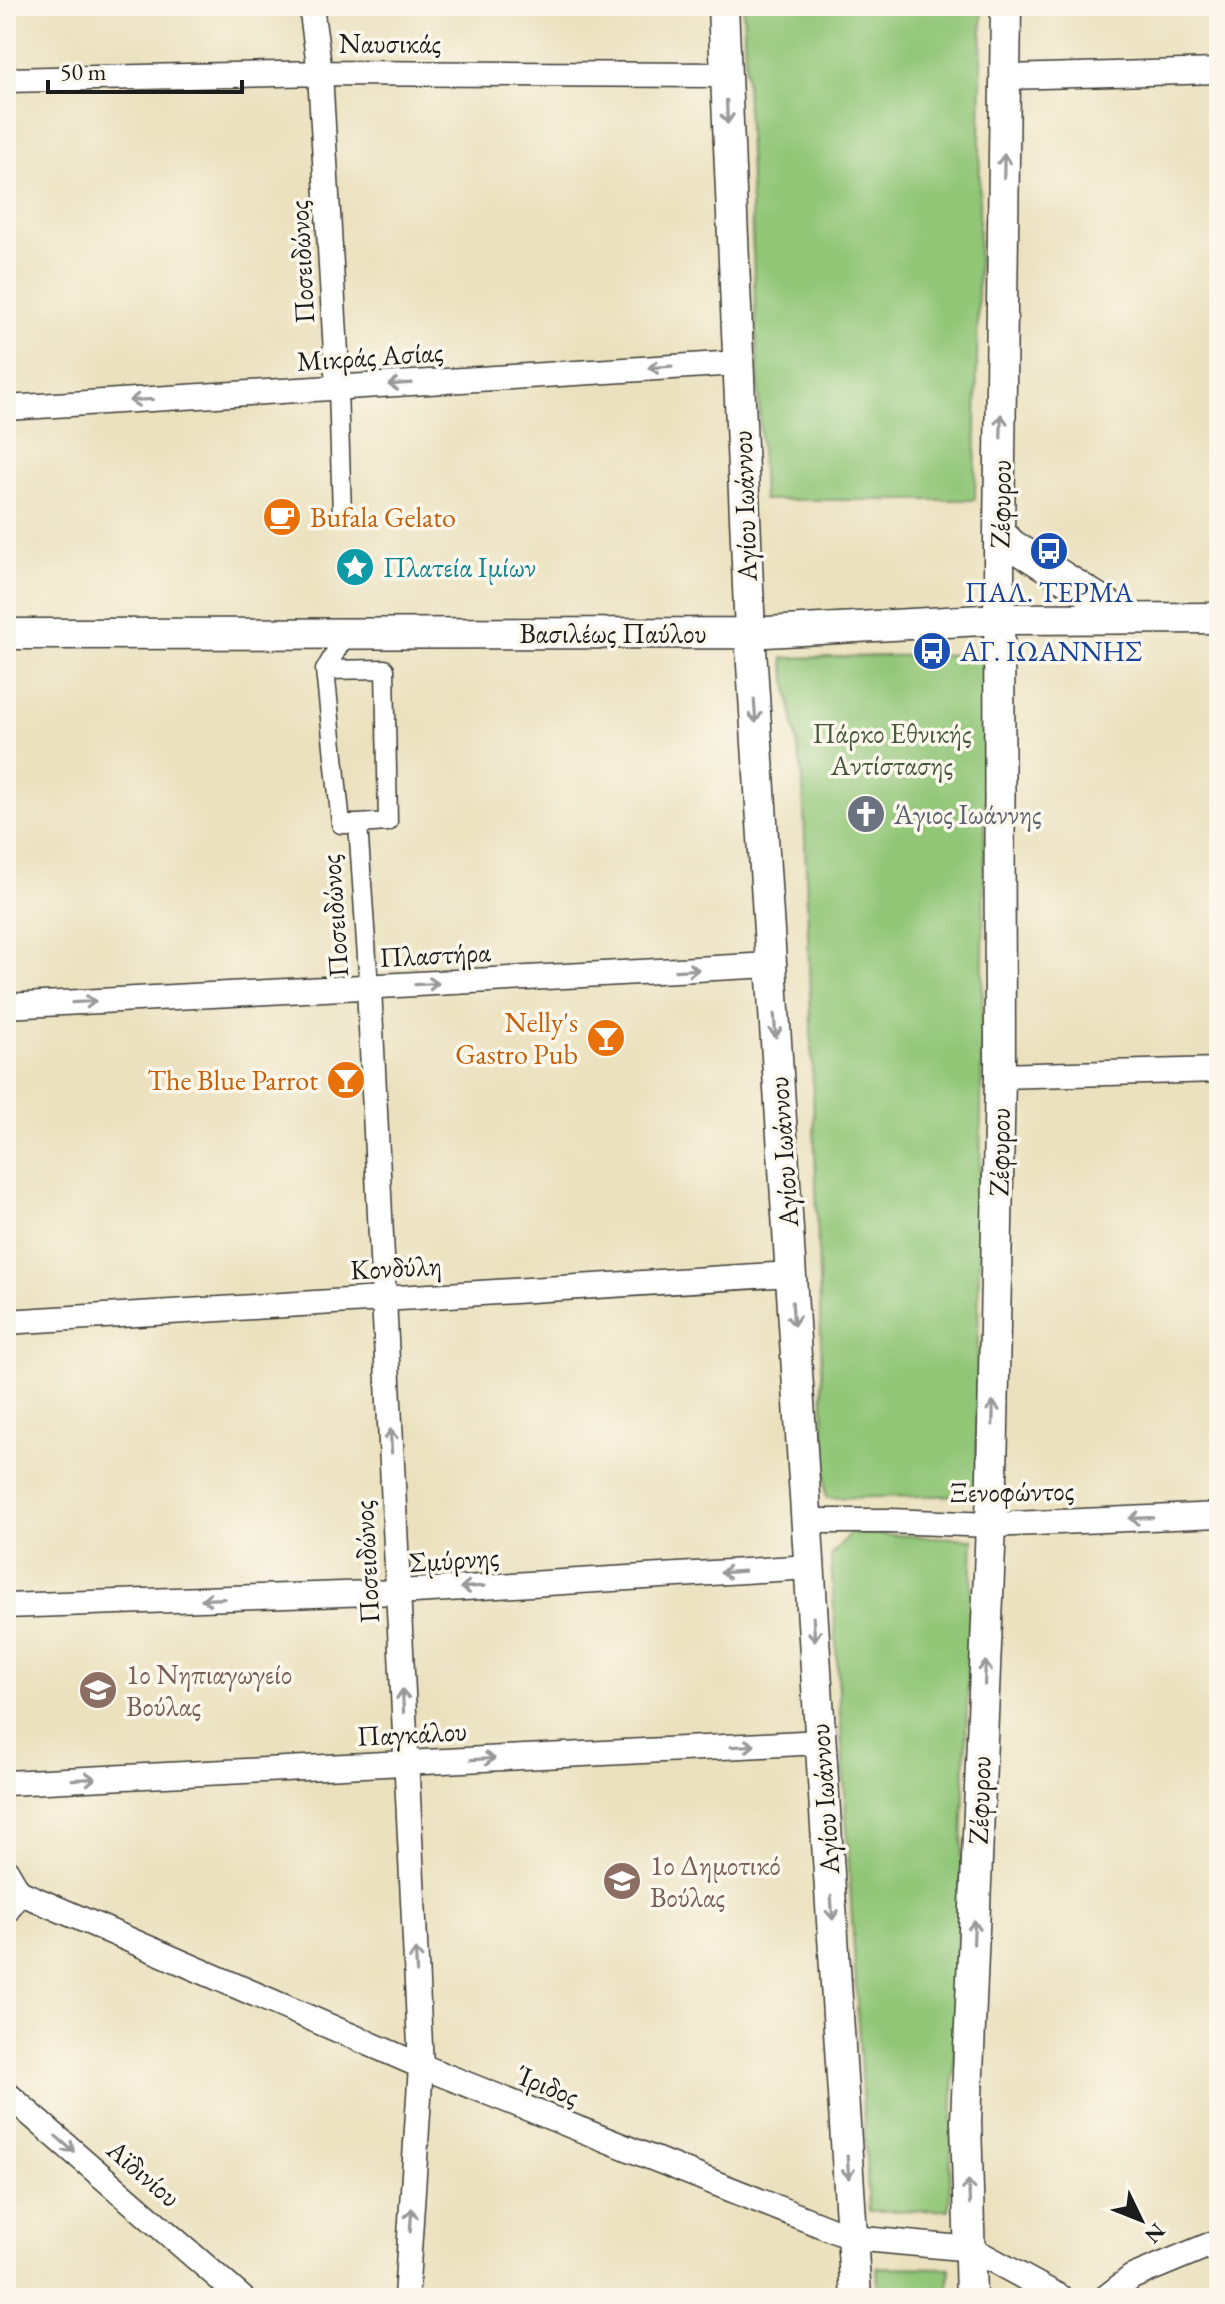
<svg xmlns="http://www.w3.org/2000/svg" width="1225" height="2304" viewBox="0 0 1225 2304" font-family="'EB Garamond',serif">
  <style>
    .green { fill: #91c677; stroke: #56714a; stroke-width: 2 }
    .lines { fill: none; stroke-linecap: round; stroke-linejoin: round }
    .pedestrian-casing { stroke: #3b3a34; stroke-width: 21 }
    .minor-casing { stroke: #3b3a34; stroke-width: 27 }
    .tertiary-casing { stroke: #3b3a34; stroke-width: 33 }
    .pedestrian { stroke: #fff; stroke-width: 18 }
    .minor { stroke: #fff; stroke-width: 24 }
    .tertiary { stroke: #fff; stroke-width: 30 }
    .oneway { stroke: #999 }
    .labels { text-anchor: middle; stroke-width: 7; stroke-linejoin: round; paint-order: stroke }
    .street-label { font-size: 28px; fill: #1c1c1c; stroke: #fbf7ec }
    .food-label { font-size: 28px; fill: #c56008; stroke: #fbf7ec; text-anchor: end }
    .culture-label { font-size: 28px; fill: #0d838f; stroke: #fbf7ec; text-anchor: start }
    .transit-label { font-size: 28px; fill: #164399; stroke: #fbf7ec }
    .park-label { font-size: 28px; fill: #45583c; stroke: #fbf7ec }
    .worship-label { font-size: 28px; fill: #5b616d; stroke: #fbf7ec; text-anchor: start }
    .education-label { font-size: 28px; fill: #785e54; stroke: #fbf7ec; text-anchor: start }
  </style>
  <rect width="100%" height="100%" fill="#fbf7ec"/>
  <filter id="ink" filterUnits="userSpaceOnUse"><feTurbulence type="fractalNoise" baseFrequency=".0125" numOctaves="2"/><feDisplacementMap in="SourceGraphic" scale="16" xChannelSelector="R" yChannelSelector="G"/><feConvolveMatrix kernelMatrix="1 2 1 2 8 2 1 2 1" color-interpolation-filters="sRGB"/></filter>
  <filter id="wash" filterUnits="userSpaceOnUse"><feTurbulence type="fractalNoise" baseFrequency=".006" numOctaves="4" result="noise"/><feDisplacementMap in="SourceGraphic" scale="32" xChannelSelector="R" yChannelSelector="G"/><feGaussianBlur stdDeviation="1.8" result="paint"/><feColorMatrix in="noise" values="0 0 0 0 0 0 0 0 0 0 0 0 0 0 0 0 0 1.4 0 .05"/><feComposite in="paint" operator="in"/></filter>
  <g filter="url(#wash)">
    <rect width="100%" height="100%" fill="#ebe1be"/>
    <path class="green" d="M 743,6 L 982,6 L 975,500 L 763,500 Z
      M 987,654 L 976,1495 L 826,1498 L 803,779 L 783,658 Z
      M 850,1533 L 973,1539 L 949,2210 L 869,2211 L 831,1556 Z
      M 877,2267 L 950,2268 L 948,2298 L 879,2298 Z"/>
  </g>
  <g filter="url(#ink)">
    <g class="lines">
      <defs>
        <path id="pedestrian" d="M 338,388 L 342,515
          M 346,634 L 325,670 L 341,824 L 358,824 L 369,987
          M 325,670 L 385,669 L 388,822 L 358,824"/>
        <path id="minor" d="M 311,6 L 320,73 L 338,388
          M 1005,77 L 1219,71
          M 6,80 L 320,73 L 725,75
          M 6,408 L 738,363
          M 369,987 L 421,2066 L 406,2298
          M 6,1006 L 771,965
          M 1000,1076 L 1219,1070
          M 6,1322 L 791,1274
          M 807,1521 L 889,1521 L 991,1525 L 1219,1515
          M 6,1606 L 398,1592 L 810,1567
          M 6,1783 L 821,1742
          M 6,1870 L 19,1892 L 6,1912
          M 19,1892 L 421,2066 L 853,2238 L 972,2249 L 1062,2298
          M 6,2093 L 242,2298
          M 1105,2298 L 1132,2277 L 1219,2241"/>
        <path id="tertiary" d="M 723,6 L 750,633 L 856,2298
          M 999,532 L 1012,545 L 1127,617
          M 6,634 L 750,633 L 1000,619 L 1219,618
          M 971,2298 L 966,2121 L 991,1525 L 1000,1076 L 999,532 L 1006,6"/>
      </defs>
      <use href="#pedestrian" class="pedestrian-casing"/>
      <use href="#minor" class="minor-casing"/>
      <use href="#tertiary" class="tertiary-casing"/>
      <use href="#pedestrian" class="pedestrian"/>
      <use href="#minor" class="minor"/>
      <use href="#tertiary" class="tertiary"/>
    </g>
    <defs><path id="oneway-shaft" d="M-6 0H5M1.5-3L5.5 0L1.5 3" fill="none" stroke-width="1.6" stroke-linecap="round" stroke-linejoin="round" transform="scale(2)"/></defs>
    <g class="oneway">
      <use href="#oneway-shaft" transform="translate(727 112) rotate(88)"/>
      <use href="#oneway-shaft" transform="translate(1004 166) rotate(-89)"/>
      <use href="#oneway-shaft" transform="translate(660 367) rotate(176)"/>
      <use href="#oneway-shaft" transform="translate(400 384) rotate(176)"/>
      <use href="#oneway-shaft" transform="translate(141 400) rotate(177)"/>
      <use href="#oneway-shaft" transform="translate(1001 426) rotate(-89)"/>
      <use href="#oneway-shaft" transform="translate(755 711) rotate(86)"/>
      <use href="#oneway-shaft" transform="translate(687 970) rotate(-3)"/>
      <use href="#oneway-shaft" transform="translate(427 984) rotate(-3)"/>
      <use href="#oneway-shaft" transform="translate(84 1002) rotate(-3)"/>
      <use href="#oneway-shaft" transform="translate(775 1026) rotate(86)"/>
      <use href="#oneway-shaft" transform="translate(793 1314) rotate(86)"/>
      <use href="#oneway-shaft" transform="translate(993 1413) rotate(-89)"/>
      <use href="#oneway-shaft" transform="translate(391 1441) rotate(-93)"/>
      <use href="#oneway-shaft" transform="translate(1141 1518) rotate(178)"/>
      <use href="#oneway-shaft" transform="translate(732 1572) rotate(176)"/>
      <use href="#oneway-shaft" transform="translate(472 1587) rotate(176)"/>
      <use href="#oneway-shaft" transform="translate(213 1599) rotate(178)"/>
      <use href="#oneway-shaft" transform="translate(814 1629) rotate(86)"/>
      <use href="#oneway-shaft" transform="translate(985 1673) rotate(-88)"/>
      <use href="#oneway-shaft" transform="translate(403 1701) rotate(-93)"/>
      <use href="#oneway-shaft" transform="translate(743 1746) rotate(-3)"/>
      <use href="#oneway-shaft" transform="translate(483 1759) rotate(-3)"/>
      <use href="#oneway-shaft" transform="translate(84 1779) rotate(-3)"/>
      <use href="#oneway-shaft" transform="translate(832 1908) rotate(86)"/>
      <use href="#oneway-shaft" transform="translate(974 1932) rotate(-88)"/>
      <use href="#oneway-shaft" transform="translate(416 1961) rotate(-93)"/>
      <use href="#oneway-shaft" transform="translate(65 2144) rotate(41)"/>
      <use href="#oneway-shaft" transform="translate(848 2167) rotate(86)"/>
      <use href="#oneway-shaft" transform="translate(969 2192) rotate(-93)"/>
      <use href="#oneway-shaft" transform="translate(411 2220) rotate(-86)"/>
    </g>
  </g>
  <defs>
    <symbol id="cafe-disc" viewBox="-11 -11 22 22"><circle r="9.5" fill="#e8710a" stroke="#fbf7ec"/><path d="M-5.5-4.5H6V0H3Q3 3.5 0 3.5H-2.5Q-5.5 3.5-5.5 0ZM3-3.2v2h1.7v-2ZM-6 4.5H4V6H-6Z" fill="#fff"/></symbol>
    <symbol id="bus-disc" viewBox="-11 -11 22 22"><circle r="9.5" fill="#1a4fb4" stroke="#fbf7ec"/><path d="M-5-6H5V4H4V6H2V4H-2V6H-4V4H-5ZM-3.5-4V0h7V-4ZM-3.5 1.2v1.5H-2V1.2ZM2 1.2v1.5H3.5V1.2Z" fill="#fff"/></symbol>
    <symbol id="sight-disc" viewBox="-11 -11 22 22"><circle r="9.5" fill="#0f9aa8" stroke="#fbf7ec"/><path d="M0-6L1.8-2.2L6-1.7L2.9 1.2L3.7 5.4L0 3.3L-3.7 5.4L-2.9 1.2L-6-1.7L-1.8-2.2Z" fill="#fff"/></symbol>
    <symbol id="church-disc" viewBox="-11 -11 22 22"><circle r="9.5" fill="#6b7280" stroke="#fbf7ec"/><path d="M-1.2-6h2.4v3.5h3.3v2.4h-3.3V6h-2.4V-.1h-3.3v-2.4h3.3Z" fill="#fff"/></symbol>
    <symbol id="bar-disc" viewBox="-11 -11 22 22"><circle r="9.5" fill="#e8710a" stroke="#fbf7ec"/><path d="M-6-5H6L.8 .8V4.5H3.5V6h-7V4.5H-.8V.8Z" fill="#fff"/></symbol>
    <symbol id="school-disc" viewBox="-11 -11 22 22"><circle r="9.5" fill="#8d6e63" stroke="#fbf7ec"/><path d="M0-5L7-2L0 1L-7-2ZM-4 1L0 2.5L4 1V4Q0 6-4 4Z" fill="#fff"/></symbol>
  </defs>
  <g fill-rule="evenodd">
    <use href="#cafe-disc" x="260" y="495" width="44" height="44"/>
    <use href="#bus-disc" x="1027" y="529" width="44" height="44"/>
    <use href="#sight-disc" x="333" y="545" width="44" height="44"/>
    <use href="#bus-disc" x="910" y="629" width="44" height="44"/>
    <use href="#church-disc" x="844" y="792" width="44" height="44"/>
    <use href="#bar-disc" x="584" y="1016" width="44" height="44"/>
    <use href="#bar-disc" x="324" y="1058" width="44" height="44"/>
    <use href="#school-disc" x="76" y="1668" width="44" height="44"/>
    <use href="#school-disc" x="600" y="1859" width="44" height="44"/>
  </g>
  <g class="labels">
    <g class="street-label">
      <text x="390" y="53">Ναυσικάς</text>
      <text transform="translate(301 262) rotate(-93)" y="10">Ποσειδώνος</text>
      <text transform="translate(370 356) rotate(-4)" y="10">Μικράς Ασίας</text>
      <text transform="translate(1000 504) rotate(-89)" y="10">Ζέφυρου</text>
      <text transform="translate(744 506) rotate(-92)" y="10">Αγίου Ιωάννου</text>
      <text x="613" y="643">Βασιλέως Παύλου</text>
      <text transform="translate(334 916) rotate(-94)" y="10">Ποσειδώνος</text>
      <text transform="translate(435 954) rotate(-3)" y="10">Πλαστήρα</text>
      <text transform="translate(783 1152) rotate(-94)" y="10">Αγίου Ιωάννου</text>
      <text transform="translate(999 1152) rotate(-89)" y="10">Ζέφυρου</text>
      <text transform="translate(396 1267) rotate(-3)" y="10">Κονδύλη</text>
      <text transform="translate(1012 1491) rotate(-1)" y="10">Ξενοφώντος</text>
      <text transform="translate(454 1559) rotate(-4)" y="10">Σμύρνης</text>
      <text transform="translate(366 1562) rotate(-93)" y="10">Ποσειδώνος</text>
      <text transform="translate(412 1733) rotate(-3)" y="10">Παγκάλου</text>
      <text transform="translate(824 1799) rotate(-94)" y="10">Αγίου Ιωάννου</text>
      <text transform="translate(979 1800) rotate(-88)" y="10">Ζέφυρου</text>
      <text transform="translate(548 2085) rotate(22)" y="10">Ίριδος</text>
      <text transform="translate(144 2173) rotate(41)" y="10">Αϊδινίου</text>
    </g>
    <g class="food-label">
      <text x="310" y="527" text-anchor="start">Bufala Gelato</text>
      <text x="578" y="1032">Nelly's<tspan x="578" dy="32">Gastro Pub</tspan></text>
      <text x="318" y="1090">The Blue Parrot</text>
    </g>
    <g class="culture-label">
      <text x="383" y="577">Πλατεία Ιμίων</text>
    </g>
    <g class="transit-label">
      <text x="1049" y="602">ΠΑΛ. ΤΕΡΜΑ</text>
      <text x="960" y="661" text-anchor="start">ΑΓ. ΙΩΑΝΝΗΣ</text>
    </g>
    <g class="park-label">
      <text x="892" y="743">Πάρκο Εθνικής<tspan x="892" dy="32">Αντίστασης</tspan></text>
    </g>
    <g class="worship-label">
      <text x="894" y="824">Άγιος Ιωάννης</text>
    </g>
    <g class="education-label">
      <text x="126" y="1684">1ο Νηπιαγωγείο<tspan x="126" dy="32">Βούλας</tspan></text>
      <text x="650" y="1875">1ο Δημοτικό<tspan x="650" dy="32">Βούλας</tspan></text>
    </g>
  </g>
  <rect width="1225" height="2304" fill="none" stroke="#fbf7ec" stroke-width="32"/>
  <g transform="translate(1141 2220) rotate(133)" stroke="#fbf7ec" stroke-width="6" paint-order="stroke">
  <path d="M0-6L14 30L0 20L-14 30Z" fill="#1c1c1c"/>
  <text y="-12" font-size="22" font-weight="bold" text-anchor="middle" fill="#1c1c1c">N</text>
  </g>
  <path d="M48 80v12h194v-12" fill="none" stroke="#1c1c1c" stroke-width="4"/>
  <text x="60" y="80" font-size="24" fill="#1c1c1c" stroke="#fbf7ec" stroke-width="6" paint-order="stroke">50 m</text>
</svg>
